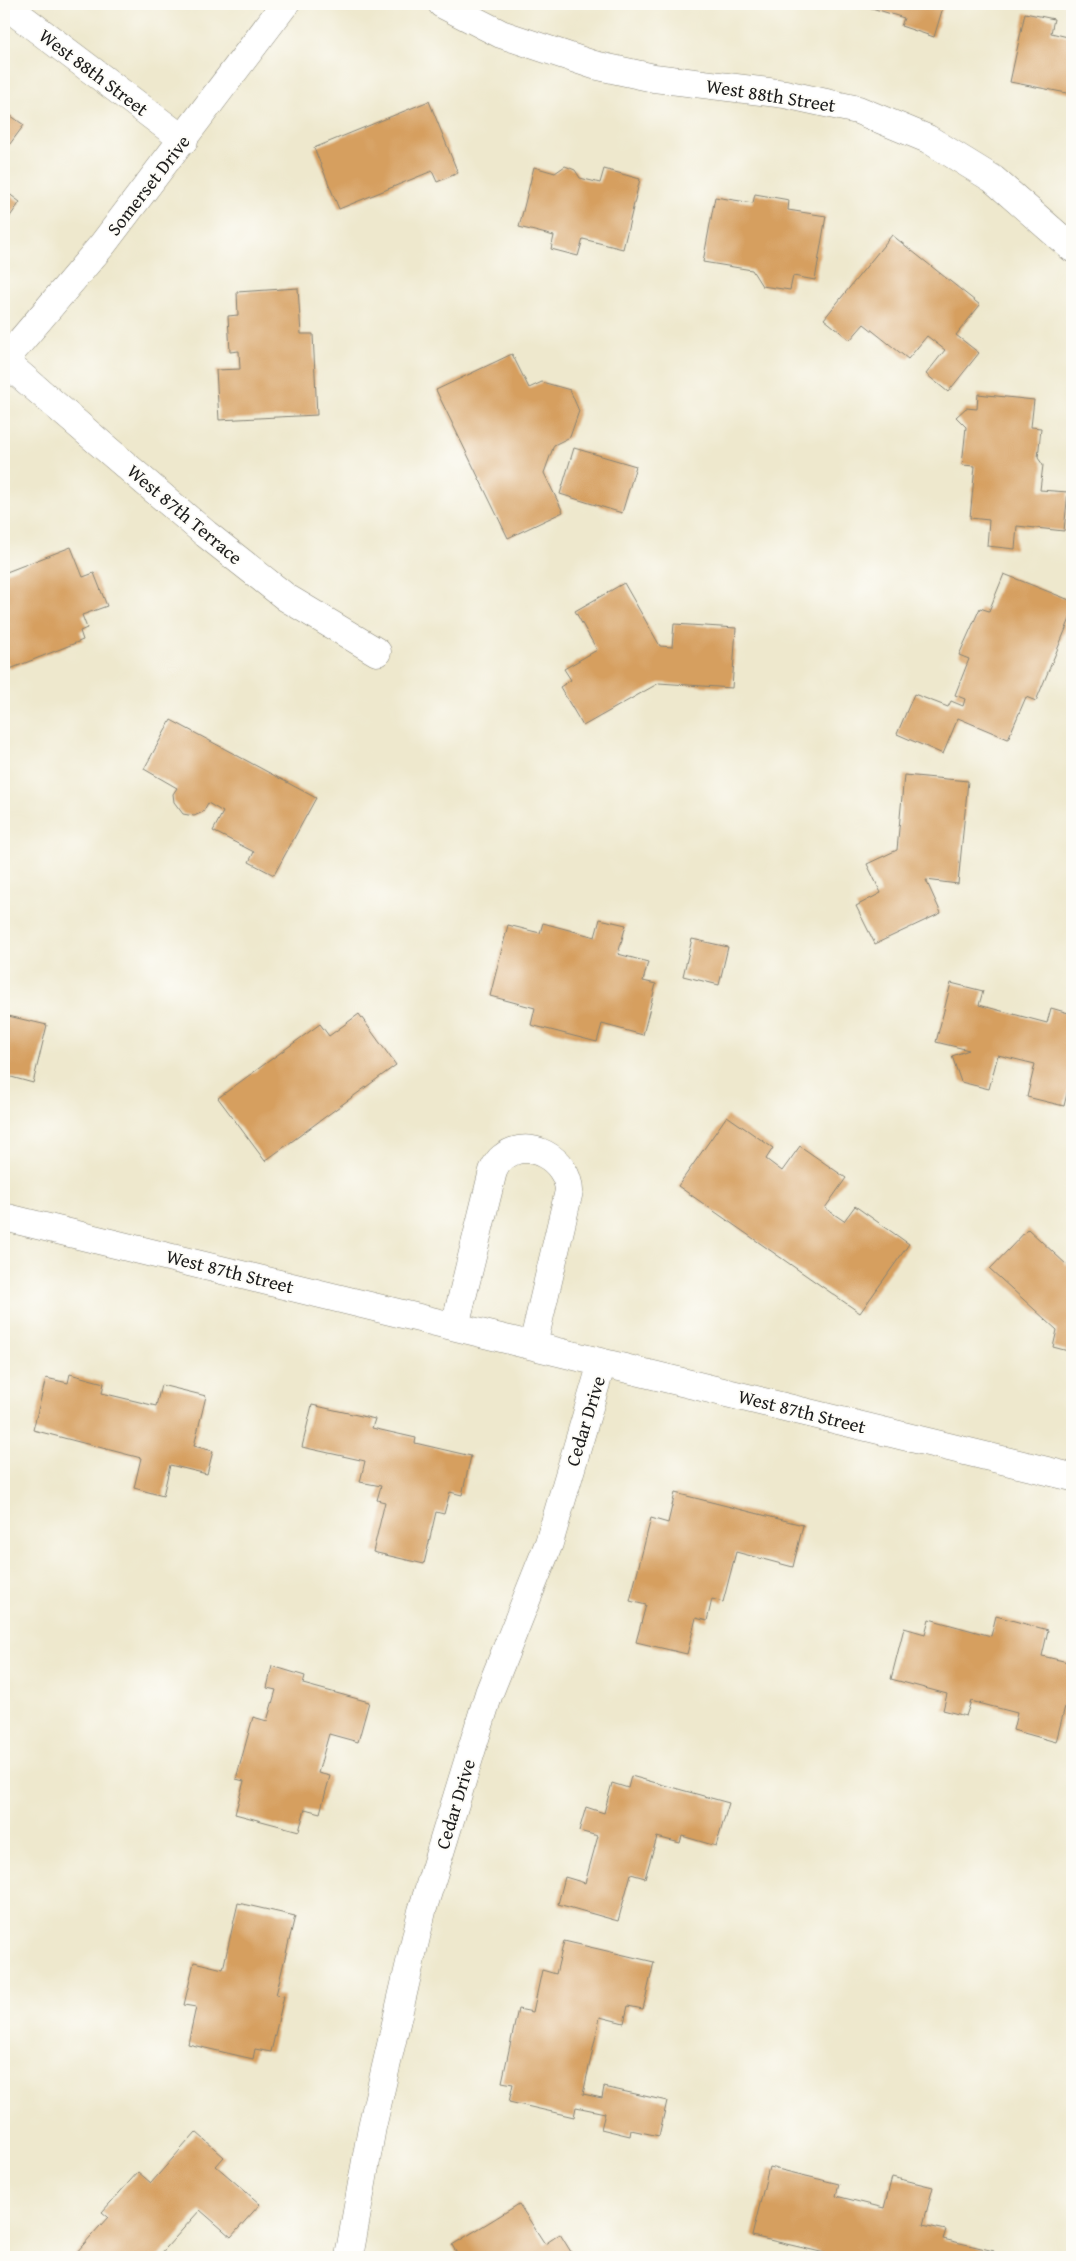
<svg xmlns="http://www.w3.org/2000/svg" width="1076" height="2261" viewBox="0 0 1076 2261" font-family="'Gentium Book Plus',serif">
  <style>
    .building { fill: #d69f5f }
    .lines { fill: none; stroke-linecap: round; stroke-linejoin: round }
    .minor-casing { stroke: #858274; stroke-width: 29 }
    .minor { stroke: #fff; stroke-width: 28 }
    .labels { text-anchor: middle; stroke-width: 4; stroke-linejoin: round; paint-order: stroke }
    .street-label { font-size: 19px; fill: #1c1c1c; stroke: #fdfcf7 }
  </style>
  <rect width="100%" height="100%" fill="#fdfcf7"/>
  <filter id="ink" filterUnits="userSpaceOnUse"><feTurbulence type="fractalNoise" baseFrequency=".02" numOctaves="2"/><feDisplacementMap in="SourceGraphic" scale="10" xChannelSelector="R" yChannelSelector="G"/><feConvolveMatrix kernelMatrix="1 2 1 2 8 2 1 2 1" color-interpolation-filters="sRGB"/></filter>
  <filter id="wash" filterUnits="userSpaceOnUse"><feTurbulence type="fractalNoise" baseFrequency=".0096" numOctaves="4" result="noise"/><feDisplacementMap in="SourceGraphic" scale="20" xChannelSelector="R" yChannelSelector="G"/><feGaussianBlur stdDeviation="1.12" result="paint"/><feColorMatrix in="noise" values="0 0 0 0 0 0 0 0 0 0 0 0 0 0 0 0 0 1.4 0 .05"/><feComposite in="paint" operator="in"/></filter>
  <g filter="url(#wash)">
    <rect width="100%" height="100%" fill="#eee8cd"/>
    <g id="blocks">
      <path class="building" d="M 859,4 L 944,4 L 934,37 L 901,26 L 904,18 Z
        M 1025,13 L 1054,19 L 1051,33 L 1072,38 L 1072,94 L 1010,82 Z
        M 429,101 L 458,173 L 437,182 L 432,171 L 339,209 L 314,148 Z
        M 4,111 L 24,125 L 4,152 Z
        M 565,166 L 575,170 L 580,178 L 600,183 L 604,169 L 640,179 L 623,249 L 583,239 L 578,256 L 551,249 L 554,236 L 519,227 L 534,167 L 555,173 Z
        M 4,190 L 20,202 L 4,225 Z
        M 755,194 L 789,200 L 788,210 L 826,216 L 815,280 L 793,276 L 790,290 L 762,286 L 752,270 L 703,262 L 715,197 L 753,203 Z
        M 892,235 L 980,305 L 956,335 L 979,353 L 948,392 L 926,374 L 945,350 L 927,336 L 908,359 L 864,324 L 850,340 L 824,319 Z
        M 298,288 L 301,334 L 313,334 L 317,415 L 219,420 L 216,370 L 240,369 L 239,351 L 230,352 L 228,316 L 238,315 L 237,292 Z
        M 512,354 L 529,388 L 542,382 L 570,390 L 579,411 L 570,437 L 554,445 L 544,473 L 563,512 L 508,538 L 436,390 Z
        M 978,394 L 1034,400 L 1031,427 L 1041,428 L 1038,458 L 1043,465 L 1040,490 L 1068,492 L 1064,531 L 1017,526 L 1015,549 L 987,546 L 989,520 L 970,518 L 975,466 L 962,465 L 966,427 L 956,417 L 966,408 L 977,409 Z
        M 574,448 L 636,466 L 622,513 L 560,494 Z
        M 71,547 L 83,577 L 94,573 L 107,606 L 82,615 L 87,628 L 80,631 L 83,640 L 10,669 L 4,654 L 4,573 Z
        M 1004,574 L 1072,601 L 1072,614 L 1036,701 L 1026,697 L 1008,739 L 958,718 L 943,754 L 897,734 L 914,694 L 948,707 L 951,701 L 963,706 L 965,699 L 955,695 L 969,659 L 959,655 L 980,608 L 989,611 Z
        M 624,583 L 660,646 L 672,647 L 674,624 L 736,628 L 732,688 L 659,683 L 583,726 L 560,687 L 571,680 L 564,669 L 597,650 L 575,611 Z
        M 171,720 L 316,798 L 274,875 L 249,862 L 254,852 L 213,831 L 223,812 L 208,803 L 203,812 L 194,816 L 183,814 L 174,802 L 173,794 L 177,788 L 144,769 Z
        M 904,775 L 968,781 L 958,884 L 926,880 L 941,913 L 875,944 L 856,906 L 881,893 L 867,864 L 897,850 Z
        M 600,919 L 626,925 L 618,954 L 648,962 L 643,981 L 656,984 L 643,1035 L 602,1024 L 597,1042 L 531,1025 L 535,1008 L 490,996 L 508,925 L 540,933 L 543,923 L 595,937 Z
        M 692,939 L 728,947 L 719,985 L 683,976 Z
        M 951,983 L 983,991 L 979,1005 L 1047,1023 L 1051,1008 L 1072,1014 L 1072,1073 L 1064,1106 L 1027,1097 L 1035,1064 L 998,1055 L 989,1089 L 961,1082 L 952,1056 L 969,1050 L 936,1042 Z
        M 359,1014 L 396,1065 L 265,1161 L 218,1098 L 320,1024 L 329,1036 Z
        M 4,1015 L 47,1025 L 33,1083 L 4,1075 Z
        M 727,1116 L 773,1148 L 766,1159 L 782,1171 L 800,1146 L 846,1178 L 825,1208 L 844,1221 L 855,1206 L 909,1244 L 860,1313 L 678,1186 Z
        M 1028,1229 L 1067,1265 L 1072,1260 L 1072,1352 L 1053,1347 L 1057,1330 L 990,1269 Z
        M 70,1374 L 104,1383 L 102,1393 L 156,1406 L 161,1385 L 206,1396 L 194,1446 L 213,1451 L 207,1474 L 170,1465 L 163,1496 L 134,1488 L 141,1458 L 33,1430 L 46,1378 L 68,1383 Z
        M 312,1405 L 375,1419 L 372,1428 L 416,1438 L 415,1443 L 471,1456 L 462,1495 L 450,1492 L 444,1514 L 436,1512 L 424,1564 L 373,1552 L 385,1502 L 377,1500 L 381,1486 L 360,1482 L 365,1461 L 302,1447 Z
        M 675,1493 L 803,1525 L 793,1567 L 736,1552 L 723,1602 L 712,1599 L 707,1621 L 696,1618 L 687,1654 L 636,1642 L 646,1605 L 630,1601 L 651,1518 L 668,1523 Z
        M 996,1616 L 1048,1630 L 1042,1656 L 1072,1663 L 1072,1679 L 1056,1742 L 1013,1730 L 1017,1713 L 971,1701 L 966,1716 L 943,1710 L 947,1694 L 891,1679 L 904,1628 L 925,1634 L 929,1619 L 991,1636 Z
        M 272,1666 L 305,1676 L 303,1684 L 369,1702 L 358,1742 L 329,1734 L 318,1773 L 330,1776 L 320,1813 L 305,1809 L 299,1831 L 235,1814 L 244,1781 L 236,1779 L 253,1717 L 267,1721 L 276,1690 L 267,1688 Z
        M 631,1776 L 729,1803 L 716,1846 L 682,1836 L 680,1843 L 657,1837 L 645,1878 L 631,1874 L 618,1921 L 558,1904 L 565,1877 L 585,1883 L 598,1836 L 579,1831 L 586,1807 L 604,1813 L 612,1783 L 628,1788 Z
        M 238,1903 L 295,1916 L 276,1995 L 284,1996 L 271,2052 L 255,2049 L 253,2059 L 188,2044 L 196,2007 L 184,2005 L 194,1962 L 223,1969 Z
        M 564,1941 L 654,1962 L 643,2009 L 628,2006 L 624,2023 L 600,2017 L 583,2094 L 602,2098 L 604,2087 L 667,2101 L 659,2136 L 631,2130 L 630,2136 L 601,2129 L 605,2113 L 576,2107 L 574,2117 L 509,2102 L 513,2084 L 502,2082 L 518,2009 L 533,2012 L 542,1970 L 556,1974 Z
        M 196,2132 L 224,2157 L 216,2166 L 260,2204 L 231,2237 L 200,2210 L 158,2257 L 78,2257 L 75,2254 L 108,2217 L 102,2212 L 138,2172 L 151,2183 Z
        M 769,2167 L 839,2184 L 836,2196 L 884,2208 L 892,2177 L 933,2187 L 923,2225 L 946,2230 L 943,2239 L 994,2251 L 992,2257 L 842,2257 L 752,2236 Z
        M 519,2204 L 545,2244 L 560,2234 L 574,2257 L 459,2257 L 452,2245 Z"/>
    </g>
  </g>
  <g filter="url(#ink)">
    <use href="#blocks" fill-opacity="0" stroke="#858274" stroke-width="1"/>
    <g class="lines">
      <defs>
        <path id="minor" d="M 4,4 L 184,140
          M 442,4 L 501,34 L 594,65 L 654,78 L 785,94 L 858,110 L 928,139 L 993,179 L 1072,248
          M 4,361 L 206,534 L 287,598 L 377,652
          M 4,361 L 103,244 L 285,4
          M 4,1217 L 1072,1477
          M 455,1326 L 493,1171 C 495,1167 498,1161 502,1158 C 528,1136 568,1159 569,1191 L 533,1345
          M 349,2257 L 372,2127 L 422,1911 L 489,1693 L 549,1543 L 602,1363"/>
      </defs>
      <use href="#minor" class="minor-casing"/>
      <use href="#minor" class="minor"/>
    </g>
  </g>
  <g class="labels">
    <g class="street-label">
      <text transform="translate(94 72) rotate(37)" y="7">West 88th Street</text>
      <text transform="translate(771 95) rotate(9)" y="7">West 88th Street</text>
      <text transform="translate(148 185) rotate(-52)" y="7">Somerset Drive</text>
      <text transform="translate(185 514) rotate(40)" y="7">West 87th Terrace</text>
      <text transform="translate(230 1271) rotate(14)" y="7">West 87th Street</text>
      <text transform="translate(802 1411) rotate(14)" y="7">West 87th Street</text>
      <text transform="translate(585 1421) rotate(-73)" y="7">Cedar Drive</text>
      <text transform="translate(455 1804) rotate(-73)" y="7">Cedar Drive</text>
    </g>
  </g>
  <rect width="1076" height="2261" fill="none" stroke="#fdfcf7" stroke-width="20"/>
</svg>
